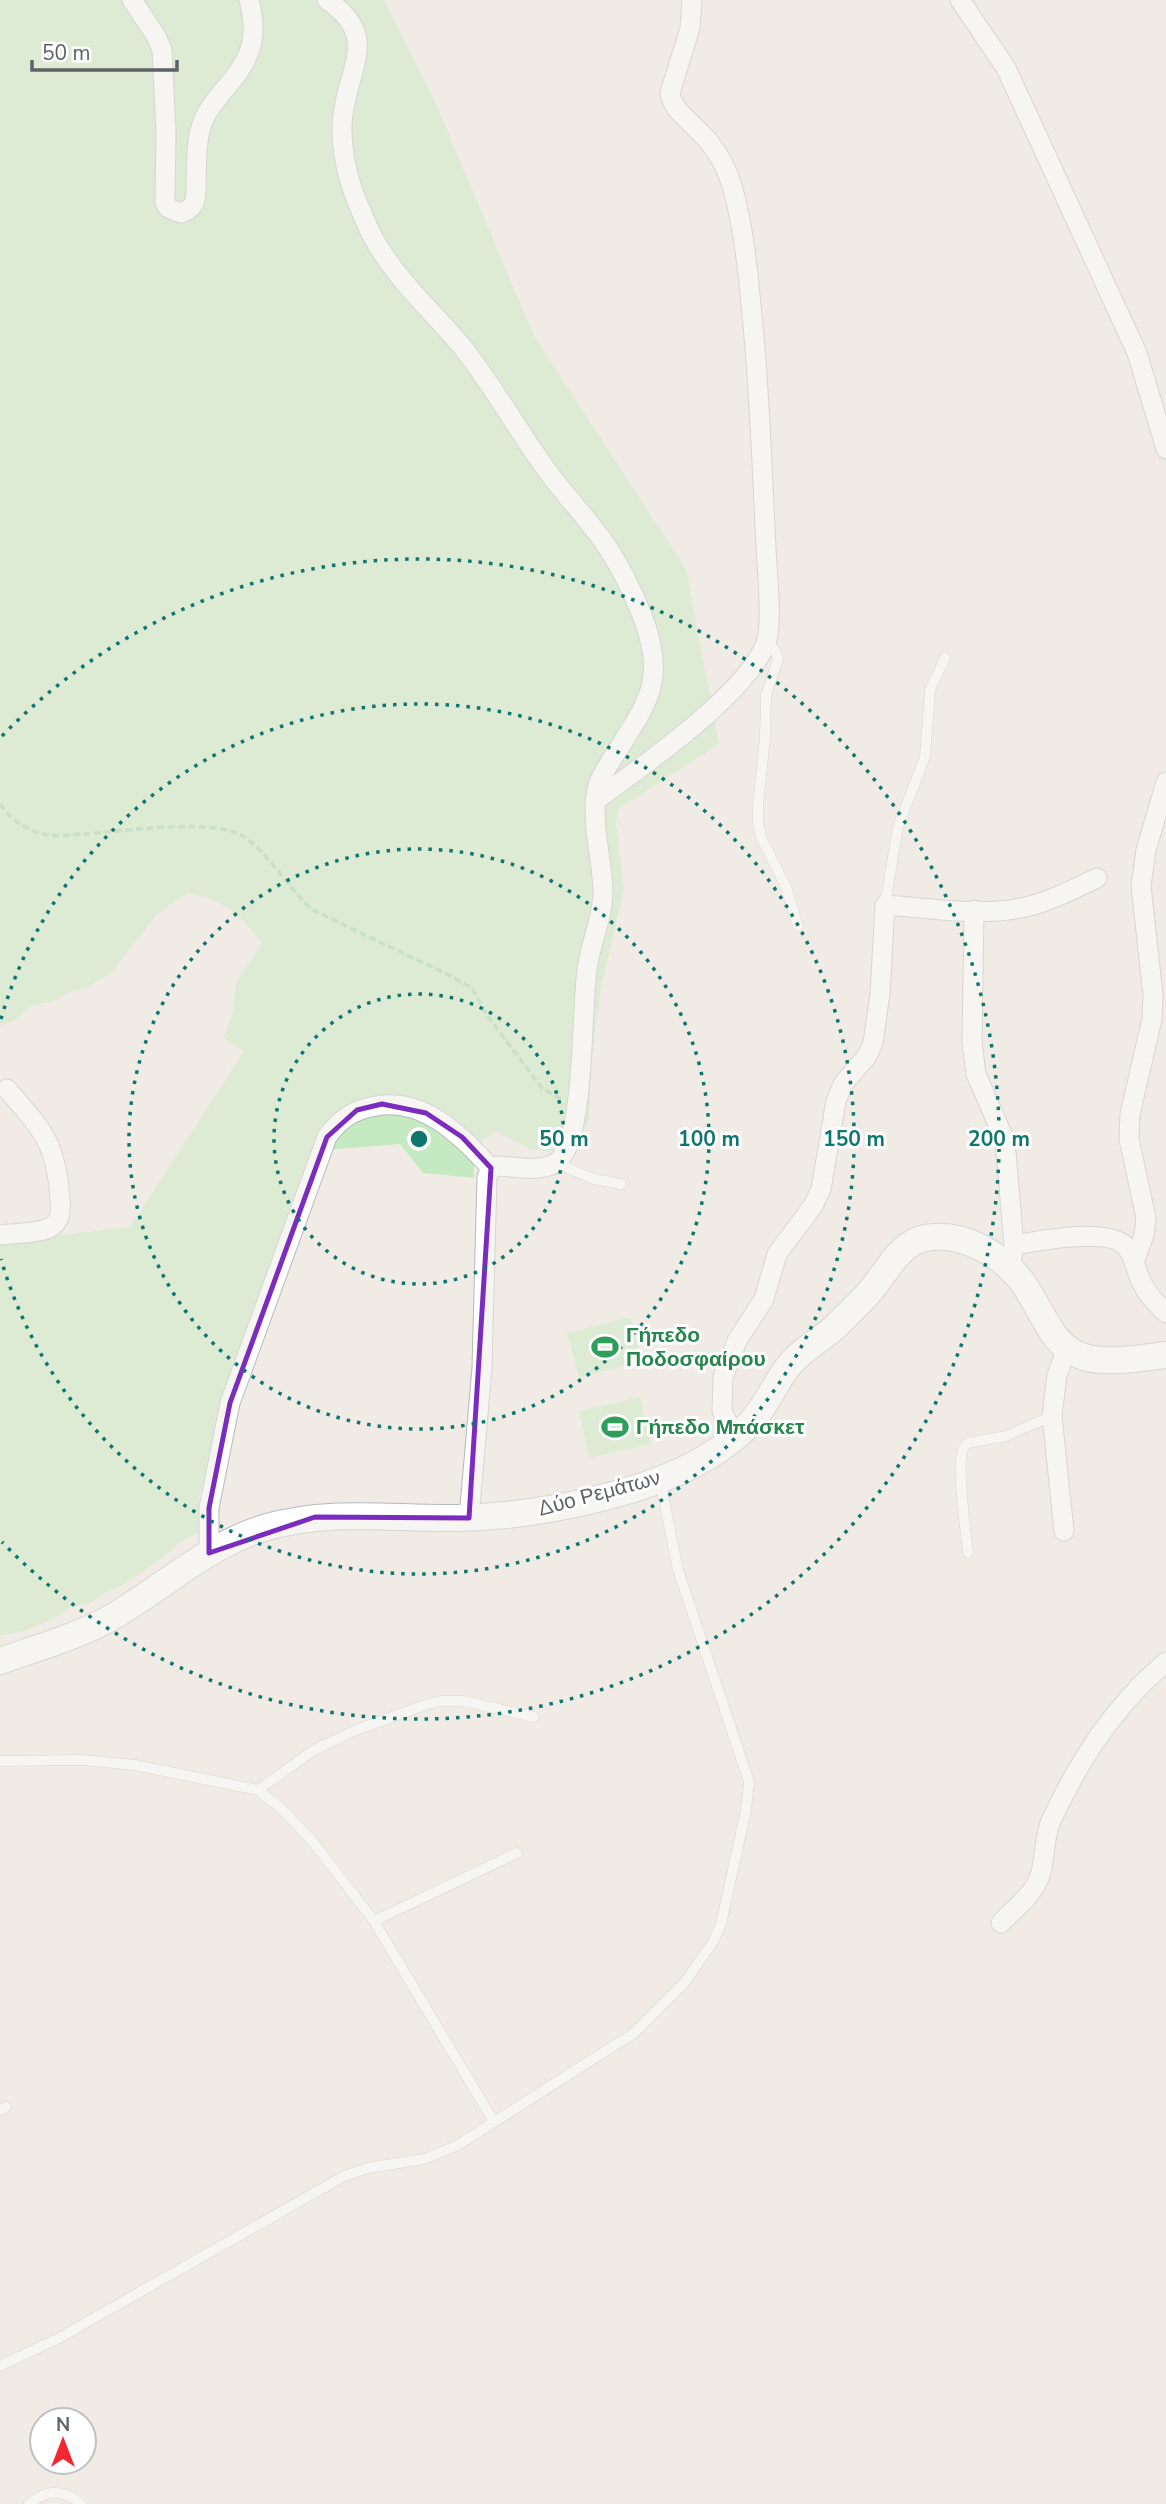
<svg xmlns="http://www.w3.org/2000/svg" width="1166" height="2504" viewBox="0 0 1166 2504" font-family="'Nunito Sans',sans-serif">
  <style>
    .green { fill: #c5e9c0 }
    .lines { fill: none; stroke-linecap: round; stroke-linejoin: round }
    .lane-casing { stroke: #b5b8bc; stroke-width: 11 }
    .street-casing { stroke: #b5b8bc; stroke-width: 21 }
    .secondary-casing { stroke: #b3b9bd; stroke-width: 28 }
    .path { stroke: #9bcfa3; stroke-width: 3.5; stroke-dasharray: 7 3.5; stroke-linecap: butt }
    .lane { stroke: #fff; stroke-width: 10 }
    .street { stroke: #fff; stroke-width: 19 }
    .secondary { stroke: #fff; stroke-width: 26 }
    .marked { fill: none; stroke: #7b2cbf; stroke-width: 5; stroke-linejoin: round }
    .ring { fill: none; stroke: #0f766e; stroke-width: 3.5; stroke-dasharray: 3.5 7 }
    .labels { text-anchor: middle; stroke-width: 6; stroke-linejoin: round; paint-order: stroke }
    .leisure-label { font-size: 21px; font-weight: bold; fill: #27864d; stroke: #fff; text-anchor: start }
    .street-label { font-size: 21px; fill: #5c6266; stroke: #fff }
    .centre { fill: #0f766e; stroke: #fff; stroke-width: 3.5 }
    .ring-label { font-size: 21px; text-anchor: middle; font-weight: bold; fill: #0f766e; stroke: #fff; stroke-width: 6; stroke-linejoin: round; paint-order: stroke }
  </style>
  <rect width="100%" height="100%" fill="#f0ece5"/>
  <path class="green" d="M 0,0 L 384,0 L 433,97 L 534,336 L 686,569 L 719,744 L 618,809 L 616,825 L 624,890 L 601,988 L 591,1066 L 589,1121 L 575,1144 L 553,1152 L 530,1149 L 496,1131 L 487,1137 L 474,1152 L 474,1178 L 423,1173 L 400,1144 L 313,1151 L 272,1259 L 227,1388 L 199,1498 L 203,1530 L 181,1541 L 160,1560 L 123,1585 L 104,1593 L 91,1603 L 71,1607 L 53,1619 L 24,1631 L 0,1636 L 0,1245 L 22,1239 L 130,1227 L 244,1051 L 223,1038 L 233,1013 L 236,982 L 262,943 C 237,913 228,901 188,893 L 156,915 L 113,971 L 87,988 L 70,992 L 53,1001 L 32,1006 L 15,1020 L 0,1026 Z
    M 630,1317 L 642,1361 L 579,1378 L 567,1333 Z
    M 640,1397 L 651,1444 L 589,1458 L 579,1411 Z"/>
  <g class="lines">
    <defs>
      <path id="lane" d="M 766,643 L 775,650 L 778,659 L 766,695 L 765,738 L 758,805 L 758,822 L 761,837 L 786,887 L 798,926
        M 885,905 L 898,827 L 925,757 L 930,690 L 945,658
        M 556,1163 L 594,1179 L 621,1184
        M 968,1553 C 966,1531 957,1471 962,1453 C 963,1447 964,1447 968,1443 L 1006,1436 L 1052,1416
        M 0,1761 L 82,1760 L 135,1765 L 258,1790 L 283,1810 L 313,1842 L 374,1921 L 494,2122
        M 258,1790 L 314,1750 L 356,1730 L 428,1704 L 441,1701 L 463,1701 L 534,1717
        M 374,1921 L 517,1853
        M 0,2110 L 6,2107
        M 0,2366 L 59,2338 L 344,2176 L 368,2168 L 424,2159 L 458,2145 L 634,2033 L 685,1982 L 713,1942 L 721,1924 L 746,1810 L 749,1782 L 678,1570 L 660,1480
        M 29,2504 C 48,2489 62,2489 81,2504"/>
      <path id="street" d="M 132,0 L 156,36 L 162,50 L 166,132 L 165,202 L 168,208 L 181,213 C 187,211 191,209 194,203 C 197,196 196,185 196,177 C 197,158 196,136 204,119 C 210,105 220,95 229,84 C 253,56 258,35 249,0
        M 327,0 C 377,34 352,62 344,108 C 338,138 346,174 357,202 C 363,214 367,227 374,239 C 396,279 431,310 460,344 C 490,381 514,424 541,462 C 561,492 588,518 608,548 C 621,568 633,593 642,615 C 668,682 647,703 612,759 C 605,771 597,781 596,796 C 592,827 602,859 603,891 C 603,919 590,943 587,970 C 581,1014 585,1126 561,1158 C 548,1175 514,1166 496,1166 L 491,1168 L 487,1177 L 482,1368 L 469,1518
        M 960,0 L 1006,68 L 1137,353 L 1166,449
        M 595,801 C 640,768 747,694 766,643 C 773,624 767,570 766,548 C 762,470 760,392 752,315 C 748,272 744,230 733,189 C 728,172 720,155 709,142 C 697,126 673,113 670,93 L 690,28 L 692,0
        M 974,910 L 972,1043 L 976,1074 L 1005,1141 L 1014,1245 L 1010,1269
        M 0,1235 C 15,1233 35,1234 49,1228 C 61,1222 61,1211 60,1199 C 56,1142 43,1131 7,1089
        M 1014,1245 C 1038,1241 1111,1226 1127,1248 C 1135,1258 1136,1272 1142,1283 C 1147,1295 1157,1304 1166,1313
        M 1134,1262 L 1144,1235 L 1146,1218 L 1129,1139 L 1130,1114 L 1152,1019 L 1153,995 L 1141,886 L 1146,850 L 1166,782
        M 735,1437 L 722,1411 L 723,1377 L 737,1341 L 764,1299 L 777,1254 L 813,1206 L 821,1189 L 836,1101 L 843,1084 L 867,1056 L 873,1043 L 880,994 L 885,905 C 930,908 981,917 1026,907 C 1051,901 1074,889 1097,878
        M 1064,1531 L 1052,1416 L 1057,1375 L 1067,1349
        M 209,1553 L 209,1508 L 230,1403 L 327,1137 C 338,1121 351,1111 371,1107 C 422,1095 459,1134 491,1168
        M 1001,1923 C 1013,1910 1032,1896 1039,1878 C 1046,1861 1043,1839 1051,1821 C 1078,1762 1116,1704 1166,1662"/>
      <path id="secondary" d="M 0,1661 C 37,1648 80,1636 114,1616 C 165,1586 209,1544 267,1527 C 330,1509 392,1519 457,1518 C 533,1517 655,1494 718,1450 C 733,1440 748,1428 758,1413 C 771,1397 778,1377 792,1362 C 805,1347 825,1338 839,1323 C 850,1312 862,1301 872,1289 C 887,1271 900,1243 925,1238 C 963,1231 1004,1255 1025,1286 C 1043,1311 1051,1347 1084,1357 C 1106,1364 1143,1358 1166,1355"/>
    </defs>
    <use href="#lane" class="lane-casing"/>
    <use href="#street" class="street-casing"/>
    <use href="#secondary" class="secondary-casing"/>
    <path class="path" d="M 0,804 C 10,820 29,832 48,835 C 59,837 74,834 85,834 C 126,831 197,820 234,832 C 261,840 289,891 313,910 L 451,976 L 472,988 L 486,1014 L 542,1088 L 561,1099"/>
    <use href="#lane" class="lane"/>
    <use href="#street" class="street"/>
    <use href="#secondary" class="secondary"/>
  </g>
  <path d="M0 0H1166V2504H0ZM 382,1104 L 426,1113 L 462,1137 L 491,1168 L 469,1518 L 315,1517 L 209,1553 L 209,1508 L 230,1403 L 327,1137 L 357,1110 Z" fill="#f0ece5" fill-opacity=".55" fill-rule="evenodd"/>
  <path class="marked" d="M 382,1104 L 426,1113 L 462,1137 L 491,1168 L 469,1518 L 315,1517 L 209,1553 L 209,1508 L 230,1403 L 327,1137 L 357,1110 Z"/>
  <g class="ring">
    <circle cx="419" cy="1139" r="145"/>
    <circle cx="419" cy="1139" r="290"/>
    <path d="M1 1019A435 435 0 1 1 1 1259"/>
    <path d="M2 736A580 580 0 1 1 2 1542"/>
  </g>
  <defs>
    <symbol id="stadium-bare" viewBox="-9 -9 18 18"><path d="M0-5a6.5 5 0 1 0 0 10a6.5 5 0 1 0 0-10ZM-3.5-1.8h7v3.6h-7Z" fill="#2e9e5b" stroke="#fff" stroke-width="2.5" paint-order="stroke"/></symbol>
  </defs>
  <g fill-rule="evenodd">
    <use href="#stadium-bare" x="586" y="1328" width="38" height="38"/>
    <use href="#stadium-bare" x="596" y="1408" width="38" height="38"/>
  </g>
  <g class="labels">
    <g class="leisure-label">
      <text x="626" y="1342">Γήπεδο<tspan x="626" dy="24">Ποδοσφαίρου</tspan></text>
      <text x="636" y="1434">Γήπεδο Μπάσκετ</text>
    </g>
    <g class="street-label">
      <text transform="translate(599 1493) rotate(-15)" y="7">Δύο Ρεμάτων</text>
    </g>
  </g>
  <circle cx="419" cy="1139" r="10" class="centre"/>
  <g class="ring-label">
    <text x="564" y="1146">50 m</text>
    <text x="709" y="1146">100 m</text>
    <text x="854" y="1146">150 m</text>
    <text x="999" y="1146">200 m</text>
  </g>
  <g transform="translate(63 2441)"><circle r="33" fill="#ffffff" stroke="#bec0c2" stroke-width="2"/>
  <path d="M0-5L12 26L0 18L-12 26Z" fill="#f42731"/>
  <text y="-10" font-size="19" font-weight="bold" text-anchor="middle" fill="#5c6266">N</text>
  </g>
  <path d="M32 60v10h145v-10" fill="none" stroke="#5c6266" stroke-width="3.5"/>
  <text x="42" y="60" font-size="21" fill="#5c6266" stroke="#ffffff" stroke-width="5" paint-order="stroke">50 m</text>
</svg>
